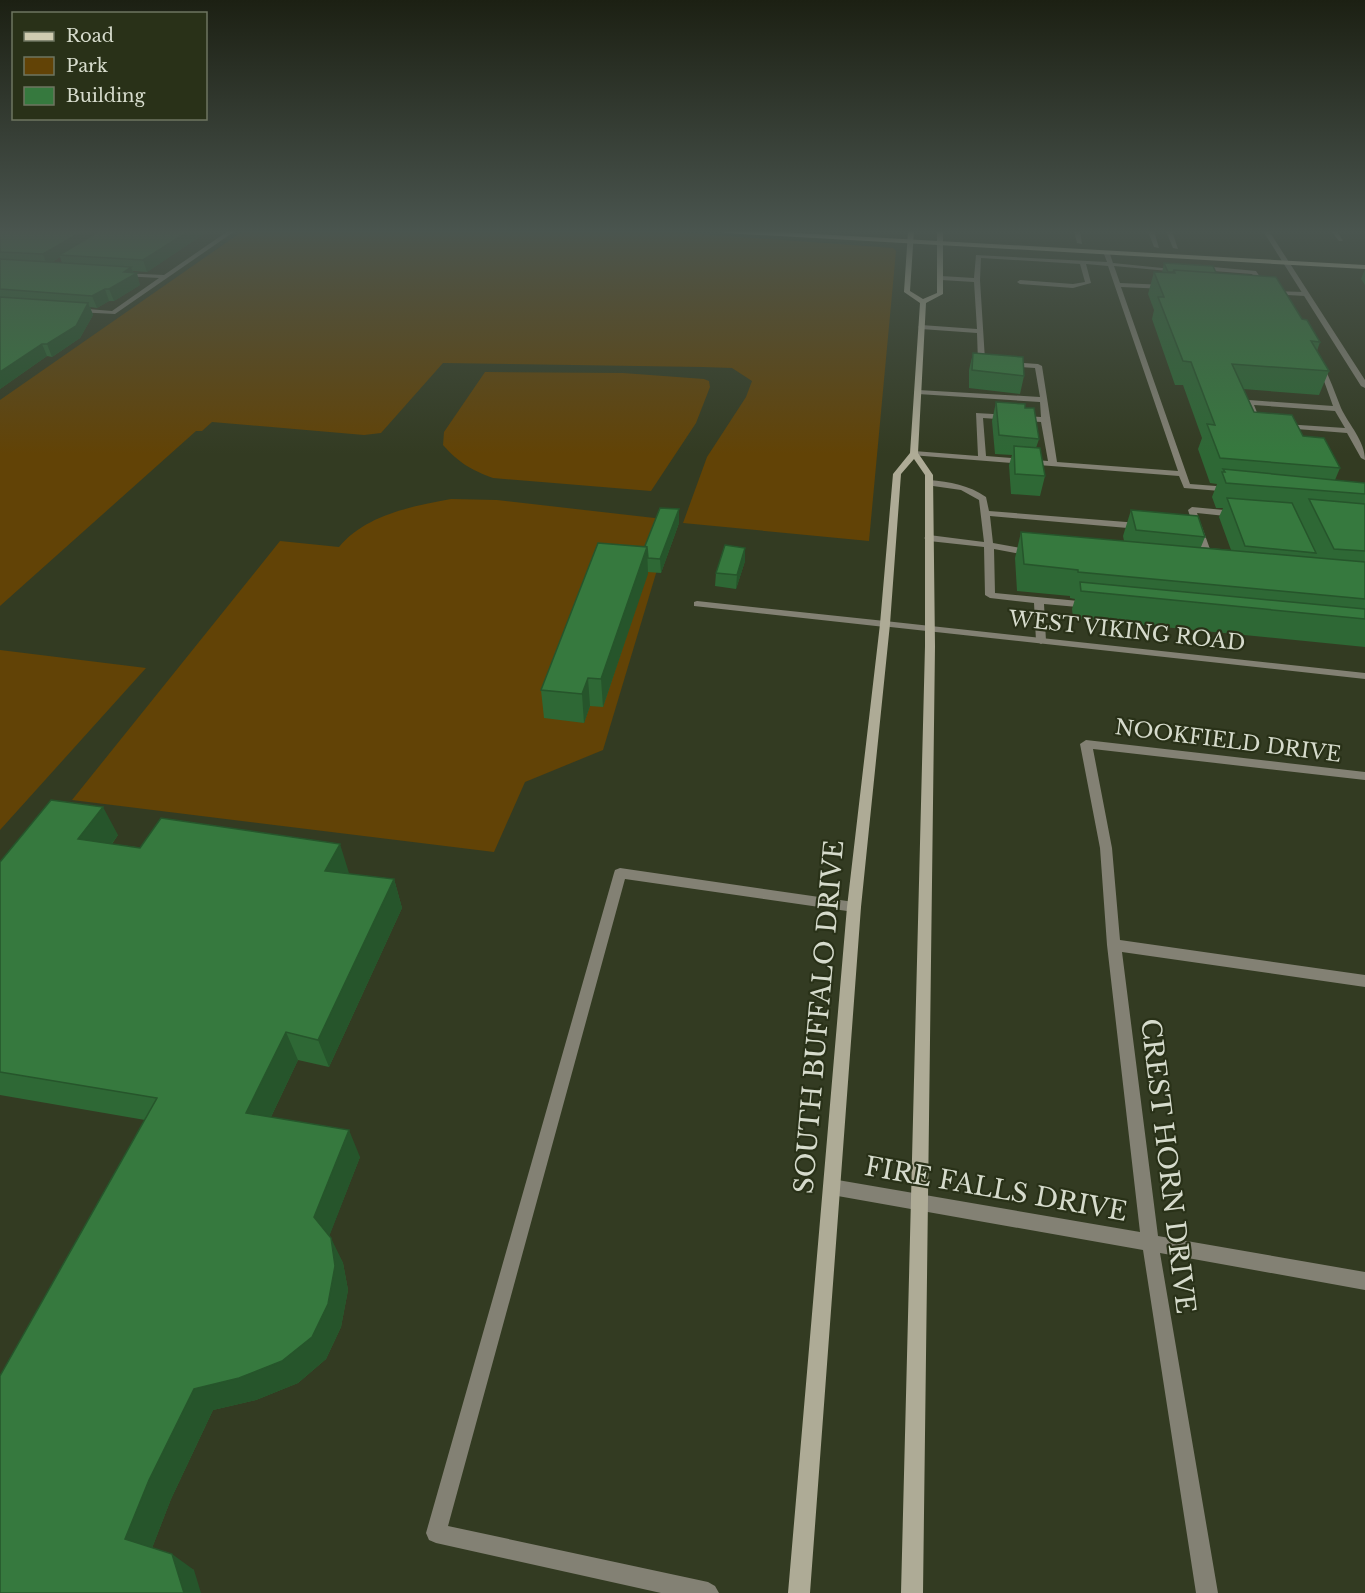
<svg xmlns="http://www.w3.org/2000/svg" width="1365" height="1593" viewBox="0 0 1365 1593" font-family="'Libre Baskerville',serif">
  <style>
    .green { fill: #624306 }
    .lines { fill: none; stroke-linecap: round; stroke-linejoin: round }
    .service { fill: #838174; fill-rule: evenodd }
    .minor { fill: #838174; fill-rule: evenodd }
    .secondary { fill: #aeab96; fill-rule: evenodd }
    .primary { fill: #cfcbb0; fill-rule: evenodd }
    .wall { fill: #2e6835; fill-rule: evenodd }
    .shaded-wall { fill: #26552b }
    .building { fill: #36793e; stroke: #26552b; stroke-width: 1.5 }
    .labels { text-anchor: middle; stroke-width: 4.5; stroke-linejoin: round; paint-order: stroke }
    .street-label { font-size: 21px; fill: #d6dbcc; stroke: #293118 }
    .near-street-label { font-size: 26px; fill: #d6dbcc; stroke: #293118 }
  </style>
  <rect width="100%" height="100%" fill="#333b22"/>
  <path class="green" d="M 243,231 L 658,231 L 893,248 L 896,251 L 895,262 L 869,541 L 683,523 L 707,457 L 746,397 L 752,381 L 732,368 L 702,367 L 443,363 L 381,433 L 364,435 L 212,422 L 202,431 L 196,431 L 0,606 L 0,400 Z
    M 485,372 L 623,373 L 704,379 L 709,381 L 710,387 L 696,423 L 651,491 L 493,478 C 471,470 458,462 443,445 L 444,432 Z
    M 451,499 L 497,500 L 672,520 L 603,750 L 525,782 L 494,852 L 72,800 L 280,541 L 339,547 C 365,515 413,506 451,499 Z
    M 0,650 L 146,668 L 0,830 Z"/>
  <g class="lines">
    <path class="service" d="M 1074,231 L 1080,231 L 1082,244 L 1077,243 Z
      M 1148,231 L 1154,231 L 1159,248 L 1154,247 Z
      M 1166,231 L 1172,231 L 1178,249 L 1173,248 Z
      M 1107,252 L 1110,254 L 1113,263 L 1182,270 L 1179,272 L 1114,266 L 1120,283 L 1166,285 L 1169,287 L 1166,289 L 1121,287 L 1190,484 L 1229,487 L 1232,488 L 1232,492 L 1184,488 L 1179,476 L 911,455 L 910,453 L 914,451 L 978,456 L 976,413 L 1041,417 L 1040,402 L 918,394 L 914,392 L 918,390 L 1040,397 L 1035,368 L 1006,366 L 1006,362 L 1009,362 L 1038,364 L 1042,366 L 1057,462 L 1178,471 L 1108,266 L 1086,264 L 1091,283 L 1073,288 L 1020,284 L 1017,282 L 1020,280 L 1073,284 L 1085,282 L 1080,264 L 981,258 L 980,280 L 985,360 L 991,360 L 991,364 L 982,364 L 978,362 L 977,333 L 921,329 L 918,327 L 921,325 L 977,329 L 974,282 L 941,280 L 938,278 L 941,276 L 974,278 L 976,255 L 1107,262 L 1104,254 ZM 983,418 L 1041,422 L 1048,461 L 986,456 Z
      M 1213,267 L 1256,271 L 1268,289 L 1263,290 L 1252,274 L 1213,271 L 1199,273 L 1196,271 Z
      M 1271,291 L 1305,292 L 1308,294 L 1305,296 L 1269,294 L 1268,293 Z
      M 1316,363 L 1322,363 C 1330,378 1335,393 1341,408 C 1349,425 1365,441 1365,460 L 1361,458 L 1347,433 L 1284,428 L 1280,426 L 1284,424 L 1345,428 L 1335,411 L 1254,405 L 1258,415 L 1254,417 L 1250,415 L 1245,402 L 1249,400 L 1333,406 L 1324,381 L 1315,365 Z
      M 929,480 C 950,482 969,485 986,497 L 989,511 L 1139,523 L 1143,526 L 1139,529 L 990,516 L 993,543 L 1032,550 L 1037,553 L 1032,556 L 994,549 L 995,593 L 1089,602 L 1094,605 L 1089,608 L 1044,604 L 1046,641 L 1041,644 L 1036,641 L 1034,603 L 990,598 L 985,595 L 984,547 L 929,541 L 924,538 L 929,535 L 984,542 L 979,500 L 961,490 L 926,485 L 925,483 Z
      M 1192,507 L 1235,511 L 1239,514 L 1235,517 L 1197,513 L 1215,563 L 1213,565 L 1207,565 L 1205,563 L 1188,510 Z
      M 697,601 L 885,621 L 890,624 L 885,627 L 694,606 L 694,602 Z
      M 620,868 L 854,902 L 859,903 L 861,907 L 859,911 L 854,912 L 625,879 L 448,1526 L 708,1582 L 715,1586 L 719,1593 L 661,1593 L 436,1543 L 429,1540 L 426,1533 L 614,873 L 615,870 Z"/>
    <path class="minor" d="M 228,231 L 235,231 L 115,314 L 76,312 L 73,310 L 76,308 L 112,311 L 159,278 L 122,276 L 120,273 L 164,275 Z
      M 1263,231 L 1269,231 L 1365,380 L 1365,388 L 1361,386 Z
      M 1331,231 L 1337,231 L 1343,241 L 1339,241 Z
      M 885,621 L 1365,673 L 1365,679 L 881,626 L 881,622 Z
      M 1086,740 L 1365,772 L 1365,780 L 1093,749 L 1112,848 L 1120,940 L 1365,975 L 1365,987 L 1122,952 L 1158,1236 L 1365,1272 L 1365,1290 L 1160,1253 L 1218,1593 L 1196,1593 L 1143,1250 L 832,1195 L 826,1193 L 824,1187 L 826,1181 L 832,1179 L 1140,1232 L 1107,945 L 1100,848 L 1080,744 Z"/>
    <path class="secondary" d="M 908,231 L 914,231 L 910,291 L 923,299 L 937,293 L 937,231 L 943,231 L 943,294 L 926,303 L 918,453 L 933,475 L 935,646 L 923,1593 L 901,1593 L 925,646 L 925,475 L 914,459 L 901,474 L 890,624 L 861,907 L 810,1593 L 788,1593 L 847,907 L 880,624 L 893,474 L 910,453 L 920,303 L 904,292 Z"/>
    <path class="primary" d="M 722,231 L 762,231 L 1365,265 L 1365,269 L 725,233 Z"/>
  </g>
  <path class="wall" d="M 0,231 L 208,231 L 147,272 L 133,271 L 140,285 L 114,301 L 109,301 L 97,308 L 90,307 L 93,315 L 80,338 L 52,357 L 47,356 L 0,389 ZM 60,257 L 62,263 L 51,263 Z
    M 1164,263 L 1216,273 L 1302,319 L 1320,342 L 1317,351 L 1329,371 L 1319,395 L 1243,389 L 1254,412 L 1303,436 L 1340,468 L 1335,480 L 1365,483 L 1365,647 L 1073,618 L 1072,609 L 1075,599 L 1070,598 L 1070,596 L 1017,591 L 1015,558 L 1021,532 L 1124,541 L 1123,536 L 1131,510 L 1205,537 L 1201,547 L 1231,550 L 1219,517 L 1223,508 L 1216,508 L 1212,497 L 1217,484 L 1210,483 L 1198,449 L 1202,438 L 1183,385 L 1175,385 L 1152,319 L 1154,310 L 1148,294 L 1154,272 L 1162,273 Z
    M 1365,269 L 1365,285 L 1361,279 Z
    M 973,353 L 1024,376 L 1020,394 L 969,388 L 969,370 Z
    M 996,402 L 1025,408 L 1039,439 L 1036,448 L 1045,476 L 1040,496 L 1011,494 L 1009,465 L 1012,455 L 995,454 L 992,421 Z
    M 679,523 L 661,573 L 648,572 L 603,707 L 590,706 L 584,723 L 544,718 L 541,690 L 645,546 Z
    M 745,561 L 736,589 L 715,586 L 716,573 Z
    M 118,835 L 112,844 L 349,873 L 348,874 L 394,879 L 402,908 L 329,1067 L 298,1060 L 271,1117 L 360,1157 L 329,1236 L 343,1263 L 348,1290 L 341,1327 L 326,1359 L 298,1383 L 256,1400 L 213,1410 L 171,1499 L 152,1548 L 194,1570 L 0,1593 L 145,1120 L 0,1095 L 0,862 Z"/>
  <path class="shaded-wall" d="M 83,231 L 106,231 L 59,255 L 60,257 L 47,265 L 43,254 Z
    M 189,231 L 208,231 L 147,272 L 143,260 Z
    M 131,267 L 134,275 L 137,273 L 140,285 L 114,301 L 109,289 L 124,272 Z
    M 105,289 L 109,301 L 97,308 L 92,296 Z
    M 88,303 L 93,315 L 80,338 L 52,357 L 47,344 Z
    M 42,344 L 47,356 L 0,389 L 0,372 Z
    M 679,509 L 679,523 L 661,573 L 660,559 Z
    M 647,547 L 648,574 L 603,707 L 601,679 Z
    M 745,548 L 745,561 L 736,589 L 737,575 Z
    M 588,678 L 590,706 L 584,723 L 582,694 Z
    M 103,807 L 118,835 L 94,868 L 78,839 Z
    M 340,844 L 349,873 L 335,900 L 325,871 Z
    M 394,879 L 402,908 L 329,1067 L 318,1040 Z
    M 286,1032 L 298,1060 L 260,1140 L 246,1113 Z
    M 349,1130 L 360,1157 L 327,1242 L 314,1217 Z
    M 331,1238 L 343,1263 L 348,1290 L 341,1327 L 326,1359 L 298,1383 L 256,1400 L 213,1410 L 171,1499 L 149,1556 L 125,1539 L 149,1480 L 194,1389 Z
    M 172,1554 L 194,1570 L 201,1593 L 184,1593 Z"/>
  <path class="building" d="M 0,231 L 83,231 L 43,254 L 0,252 Z
    M 100,231 L 189,231 L 143,260 L 59,255 Z
    M 0,259 L 131,267 L 124,272 L 137,273 L 109,289 L 105,289 L 92,296 L 0,289 Z
    M 1164,263 L 1213,266 L 1216,273 L 1174,270 L 1173,272 L 1168,272 Z
    M 1174,270 L 1276,277 L 1302,319 L 1307,320 L 1320,342 L 1311,341 L 1329,371 L 1232,364 L 1254,412 L 1292,415 L 1303,436 L 1324,438 L 1340,468 L 1220,458 L 1207,424 L 1215,425 L 1191,362 L 1183,361 L 1158,297 L 1164,297 L 1154,272 L 1175,273 Z
    M 0,297 L 88,303 L 76,326 L 47,344 L 42,344 L 0,372 Z
    M 973,353 L 1023,357 L 1024,376 L 972,370 Z
    M 996,402 L 1025,404 L 1025,408 L 1034,408 L 1039,439 L 999,435 Z
    M 1014,446 L 1040,448 L 1045,476 L 1015,474 Z
    M 1223,469 L 1365,483 L 1365,494 L 1226,483 L 1222,472 L 1225,472 Z
    M 1227,498 L 1292,503 L 1316,553 L 1245,546 Z
    M 1309,499 L 1365,504 L 1365,551 L 1334,549 Z
    M 660,508 L 679,509 L 660,559 L 648,558 L 647,547 L 645,546 Z
    M 1131,510 L 1198,516 L 1205,537 L 1136,530 Z
    M 1021,532 L 1365,562 L 1365,599 L 1078,572 L 1078,570 L 1024,564 Z
    M 598,543 L 647,547 L 601,679 L 588,678 L 582,694 L 541,690 Z
    M 725,545 L 745,548 L 737,575 L 716,573 Z
    M 1080,582 L 1365,609 L 1365,619 L 1081,591 Z
    M 51,800 L 103,807 L 78,839 L 140,848 L 161,818 L 340,844 L 325,871 L 394,879 L 318,1040 L 286,1032 L 246,1113 L 349,1130 L 314,1217 L 331,1238 L 335,1266 L 328,1304 L 312,1337 L 282,1361 L 239,1378 L 194,1389 L 149,1480 L 125,1539 L 172,1554 L 184,1593 L 0,1593 L 0,1376 L 157,1098 L 0,1072 L 0,862 Z"/>
  <linearGradient id="sky" x2="0" y2="1"><stop stop-color="#1c2013"/><stop offset="0.51" stop-color="#4a554f"/><stop offset="1" stop-color="#4a554f" stop-opacity="0"/></linearGradient>
  <rect width="1365" height="454" fill="url(#sky)"/>
  <g class="labels">
    <g class="street-label">
      <text transform="translate(1127 631) rotate(6)" y="7">WEST VIKING ROAD</text>
      <text transform="translate(1228 741) rotate(7)" y="7">NOOKFIELD DRIVE</text>
    </g>
    <g class="near-street-label">
      <text transform="translate(819 1017) rotate(-85)" y="9">SOUTH BUFFALO DRIVE</text>
      <text transform="translate(1168 1166) rotate(83)" y="9">CREST HORN DRIVE</text>
      <text transform="translate(996 1189) rotate(10)" y="9">FIRE FALLS DRIVE</text>
    </g>
  </g>
  <rect x="12" y="12" width="195" height="108" fill="#293118" stroke="#6e7560" stroke-width="1.5"/>
  <rect x="24" y="32" width="30" height="9" fill="#cfcbb0" stroke="#6e7560" stroke-width="1.5"/>
  <text x="66" y="42" font-size="18" fill="#d6dbcc">Road</text>
  <rect x="24" y="57" width="30" height="18" fill="#624306" stroke="#6e7560" stroke-width="1.5"/>
  <text x="66" y="72" font-size="18" fill="#d6dbcc">Park</text>
  <rect x="24" y="87" width="30" height="18" fill="#36793e" stroke="#6e7560" stroke-width="1.5"/>
  <text x="66" y="102" font-size="18" fill="#d6dbcc">Building</text>
</svg>
